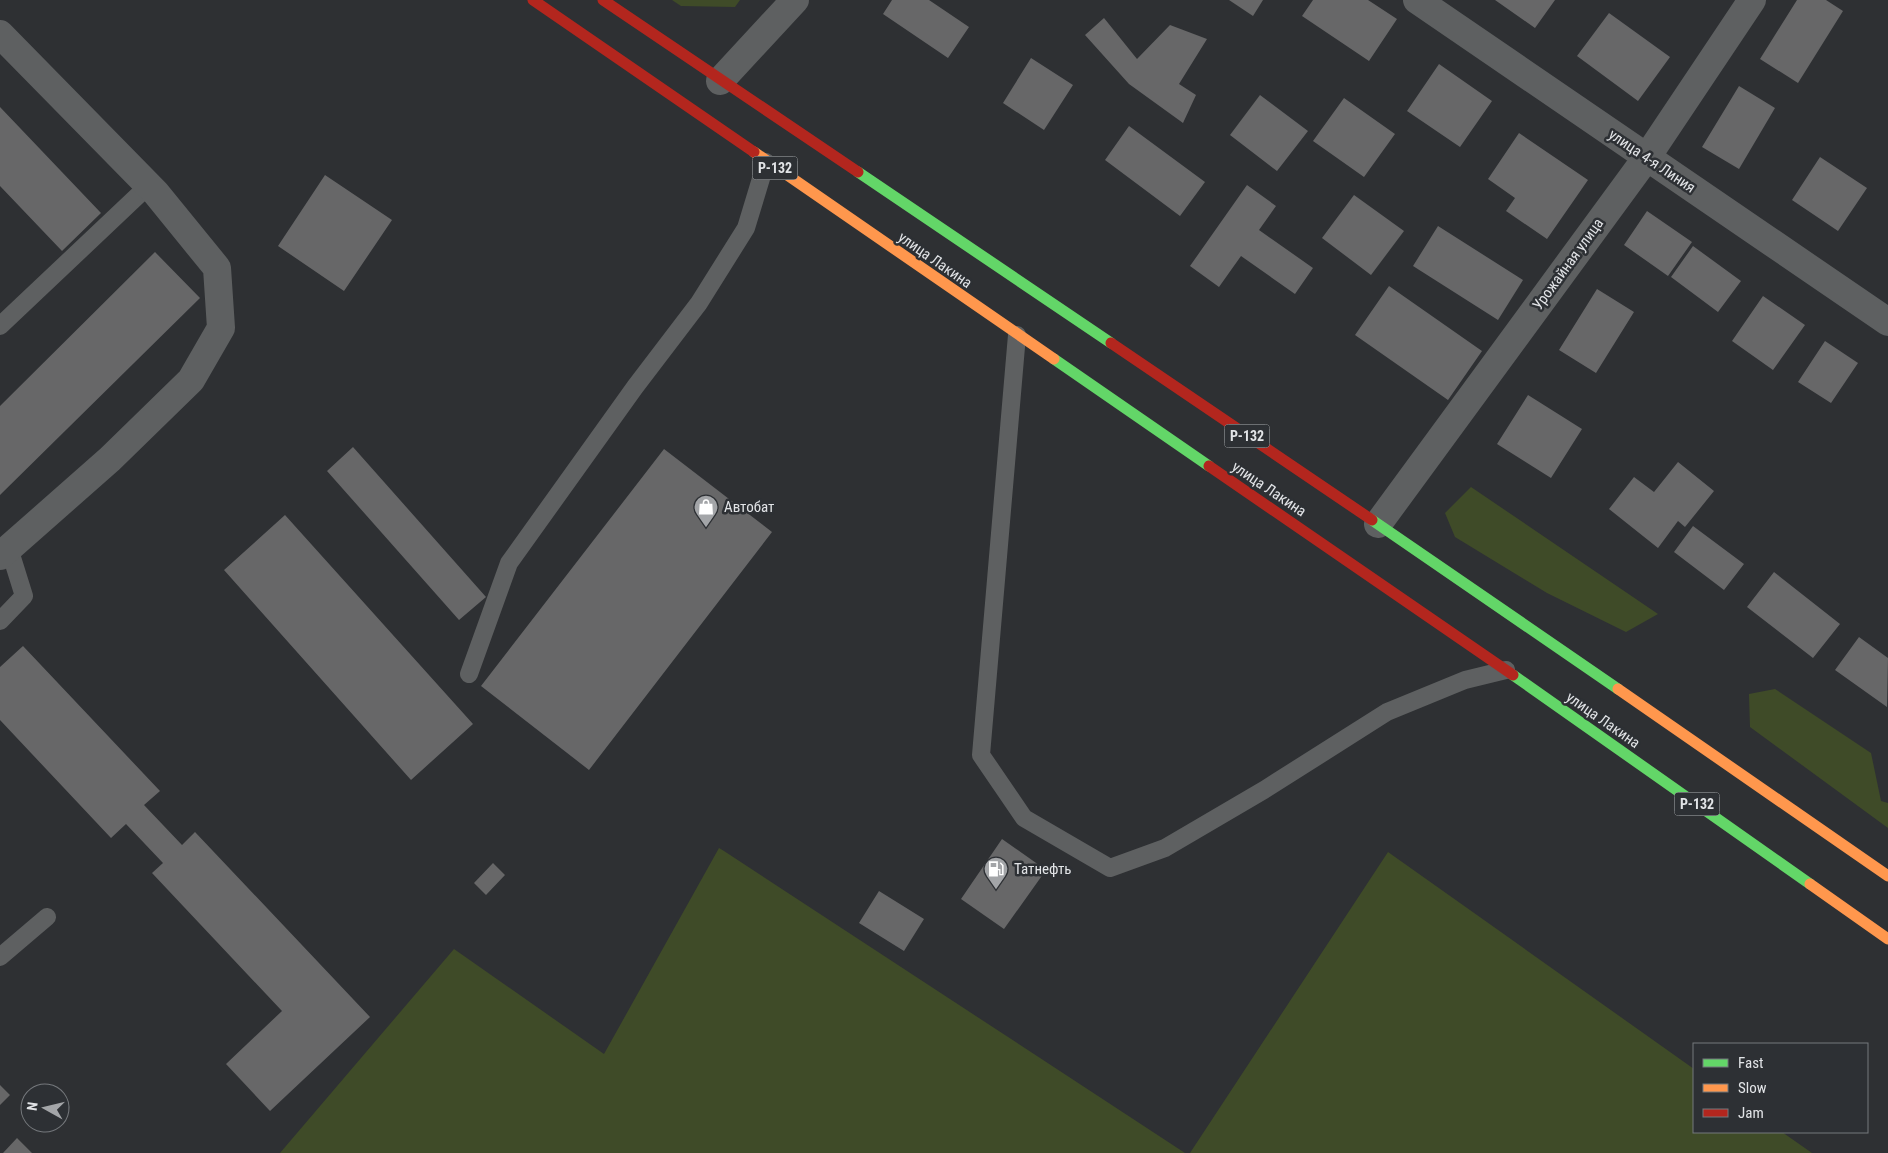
<svg xmlns="http://www.w3.org/2000/svg" width="1888" height="1153" viewBox="0 0 1888 1153" font-family="'Roboto Condensed',sans-serif">
  <style>
    .green { fill: #3f4b28 }
    .building { fill: #676768 }
    .lines { fill: none; stroke-linecap: round; stroke-linejoin: round }
    .lane { stroke: #5e6061; stroke-width: 18 }
    .street { stroke: #5e6061; stroke-width: 28 }
    .fast { stroke: #63d668; stroke-width: 11 }
    .slow { stroke: #ff974d; stroke-width: 11 }
    .jam { stroke: #b3261e; stroke-width: 11 }
    .labels { text-anchor: middle; stroke-width: 5; stroke-linejoin: round; paint-order: stroke }
    .shield { fill: #2d3034; stroke: #acaeb1; stroke-width: 1 }
    .shield-label { font-size: 14px; font-weight: bold; fill: #e2e4e7 }
    .street-label { font-size: 15px; fill: #e2e4e7; stroke: #2d3034 }
    .poi-label { font-size: 15px; fill: #e2e4e7; stroke: #2d3034; text-anchor: start }
  </style>
  <rect width="100%" height="100%" fill="#2e3033"/>
  <path class="green" d="M 672,0 L 740,0 L 735,7 L 681,6 Z
    M 1471,487 L 1658,614 L 1626,632 L 1547,593 L 1455,537 L 1445,513 Z
    M 1775,689 L 1871,753 L 1881,801 L 1888,803 L 1888,828 L 1750,727 L 1749,694 Z
    M 719,848 L 724,851 L 1185,1153 L 280,1153 L 454,949 L 604,1054 Z
    M 1388,852 L 1694,1069 L 1694,1132 L 1782,1132 L 1812,1153 L 1190,1153 Z"/>
  <path class="building" d="M 892,0 L 929,0 L 969,27 L 948,58 L 883,14 Z
    M 1229,0 L 1263,0 L 1253,16 Z
    M 1313,0 L 1368,0 L 1397,19 L 1369,61 L 1302,16 Z
    M 1495,0 L 1555,0 L 1535,28 Z
    M 1797,0 L 1826,0 L 1843,11 L 1798,83 L 1760,59 Z
    M 1609,13 L 1670,57 L 1638,101 L 1577,56 Z
    M 1104,18 L 1137,59 L 1170,25 L 1207,39 L 1179,84 L 1196,95 L 1183,123 L 1129,84 L 1085,35 Z
    M 1031,58 L 1073,85 L 1044,130 L 1003,103 Z
    M 1439,64 L 1492,101 L 1460,147 L 1407,111 Z
    M 1739,86 L 1775,108 L 1739,169 L 1702,147 Z
    M 1260,95 L 1308,131 L 1277,171 L 1230,135 Z
    M 1344,98 L 1395,134 L 1364,177 L 1313,141 Z
    M 0,107 L 101,213 L 62,251 L 0,186 Z
    M 1129,126 L 1205,182 L 1180,216 L 1105,160 Z
    M 1519,133 L 1588,180 L 1547,239 L 1506,211 L 1515,198 L 1488,179 Z
    M 1820,157 L 1867,188 L 1838,231 L 1792,200 Z
    M 325,175 L 392,220 L 344,291 L 278,246 Z
    M 1247,185 L 1276,206 L 1259,230 L 1313,268 L 1295,294 L 1241,256 L 1219,287 L 1190,266 Z
    M 1354,195 L 1404,231 L 1371,275 L 1322,238 Z
    M 1647,211 L 1692,242 L 1668,276 L 1624,245 Z
    M 1438,226 L 1523,280 L 1498,320 L 1413,266 Z
    M 1693,246 L 1741,281 L 1718,312 L 1671,277 Z
    M 155,252 L 200,298 L 0,495 L 0,406 Z
    M 1389,286 L 1482,351 L 1448,400 L 1355,335 Z
    M 1597,289 L 1634,312 L 1596,373 L 1559,350 Z
    M 1763,296 L 1805,325 L 1773,370 L 1732,341 Z
    M 1825,341 L 1858,363 L 1831,403 L 1798,382 Z
    M 1528,395 L 1582,429 L 1551,478 L 1497,444 Z
    M 353,447 L 486,597 L 459,620 L 327,471 Z
    M 664,449 L 772,532 L 589,770 L 481,686 Z
    M 1678,462 L 1714,491 L 1685,527 L 1678,521 L 1658,548 L 1609,509 L 1634,477 L 1654,492 Z
    M 285,515 L 473,724 L 411,780 L 224,570 Z
    M 1693,526 L 1744,564 L 1724,590 L 1674,552 Z
    M 1774,572 L 1840,624 L 1813,658 L 1747,607 Z
    M 1859,637 L 1888,658 L 1887,707 L 1835,670 Z
    M 23,646 L 160,791 L 144,805 L 182,845 L 195,832 L 370,1017 L 270,1111 L 226,1064 L 282,1011 L 152,873 L 163,863 L 126,824 L 111,838 L 0,720 L 0,667 Z
    M 1002,839 L 1046,870 L 1004,929 L 961,899 Z
    M 493,863 L 505,875 L 486,895 L 474,883 Z
    M 879,891 L 924,919 L 904,951 L 859,923 Z
    M 0,1085 L 10,1095 L 0,1105 Z
    M 17,1138 L 32,1153 L 3,1153 Z"/>
  <g class="lines">
    <path class="lane" d="M 0,326 L 149,185
      M 1017,335 L 981,755 L 1024,818 L 1110,868 L 1165,848 L 1264,790 L 1387,712 L 1465,680 L 1506,670
      M 0,621 L 24,596 L 9,548
      M 469,674 L 509,563 L 635,387 L 699,303 L 746,228 L 766,162
      M 0,957 L 47,917"/>
    <path class="street" d="M 1417,0 L 1888,322
      M 0,34 L 156,193 L 217,268 L 221,328 L 191,380 L 110,459 L 0,556
      M 720,81 L 795,0
      M 1378,524 L 1647,157 L 1752,0"/>
    <path class="fast" d="M 858,172 L 1111,343
      M 1054,359 L 1209,466
      M 1372,520 L 1618,689
      M 1513,675 L 1810,884"/>
    <path class="slow" d="M 754,152 L 1054,359
      M 1618,689 L 1888,876
      M 1810,884 L 1888,939"/>
    <path class="jam" d="M 533,0 L 754,152
      M 603,0 L 858,172
      M 1111,343 L 1372,520
      M 1209,466 L 1513,675"/>
  </g>
  <defs>
    <symbol id="shop-pin" viewBox="-11 -11 22 30"><path d="M0 17L-7.5 6A9.5 9.5 0 1 1 7.5 6Z" fill="#a3a5a8" stroke="#2d3034"/><path d="M-5-2.5h2.3a2.7 3.5 0 0 1 5.4 0H5L5.5 6h-11ZM-1.5-2.5h3a1.5 2.3 0 0 0-3 0Z" fill="#fff"/></symbol>
    <symbol id="fuel-pin" viewBox="-11 -11 22 30"><path d="M0 17L-7.5 6A9.5 9.5 0 1 1 7.5 6Z" fill="#a3a5a8" stroke="#2d3034"/><path d="M-5.5-6h7V0h2V4h1.3V-2.5L3-4.5l.8-.8L6-3V5H2.5V1h-1V6h-7ZM-4.2-4.7v3.2H.2V-4.7Z" fill="#fff"/></symbol>
  </defs>
  <g fill-rule="evenodd">
    <use href="#shop-pin" x="692" y="493" width="28" height="38"/>
    <use href="#fuel-pin" x="982" y="855" width="28" height="38"/>
  </g>
  <g class="labels">
    <g class="shield">
      <rect x="752.5" y="156.5" width="45" height="23" rx="4"/>
      <rect x="1224.5" y="424.5" width="45" height="23" rx="4"/>
      <rect x="1674.5" y="792.5" width="45" height="23" rx="4"/>
    </g>
    <g class="shield-label">
      <text x="775" y="173">Р-132</text>
      <text x="1247" y="441">Р-132</text>
      <text x="1697" y="809">Р-132</text>
    </g>
    <g class="street-label">
      <text transform="translate(1652 161) rotate(34)" y="5">улица 4-я Линия</text>
      <text transform="translate(935 260) rotate(35)" y="5">улица Лакина</text>
      <text transform="translate(1568 264) rotate(-54)" y="5">Урожайная улица</text>
      <text transform="translate(1269 489) rotate(34)" y="5">улица Лакина</text>
      <text transform="translate(1603 720) rotate(35)" y="5">улица Лакина</text>
    </g>
    <g class="poi-label">
      <text x="724" y="512">Автобат</text>
      <text x="1014" y="874">Татнефть</text>
    </g>
  </g>
  <rect x="1693" y="1043" width="175" height="90" fill="#2d3034" stroke="#75787c"/>
  <rect x="1703" y="1059" width="25" height="8" fill="#63d668" stroke="#75787c"/>
  <text x="1738" y="1068" font-size="15" fill="#e2e4e7">Fast</text>
  <rect x="1703" y="1084" width="25" height="8" fill="#ff974d" stroke="#75787c"/>
  <text x="1738" y="1093" font-size="15" fill="#e2e4e7">Slow</text>
  <rect x="1703" y="1109" width="25" height="8" fill="#b3261e" stroke="#75787c"/>
  <text x="1738" y="1118" font-size="15" fill="#e2e4e7">Jam</text>
  <g transform="translate(45 1108) rotate(278)"><circle r="24" fill="#2d3034" stroke="#75787c"/>
  <path d="M0-4L9 19L0 12L-9 19Z" fill="#a3a5a8"/>
  <text y="-8" font-size="14" font-weight="bold" text-anchor="middle" fill="#e2e4e7">N</text>
  </g>
</svg>
